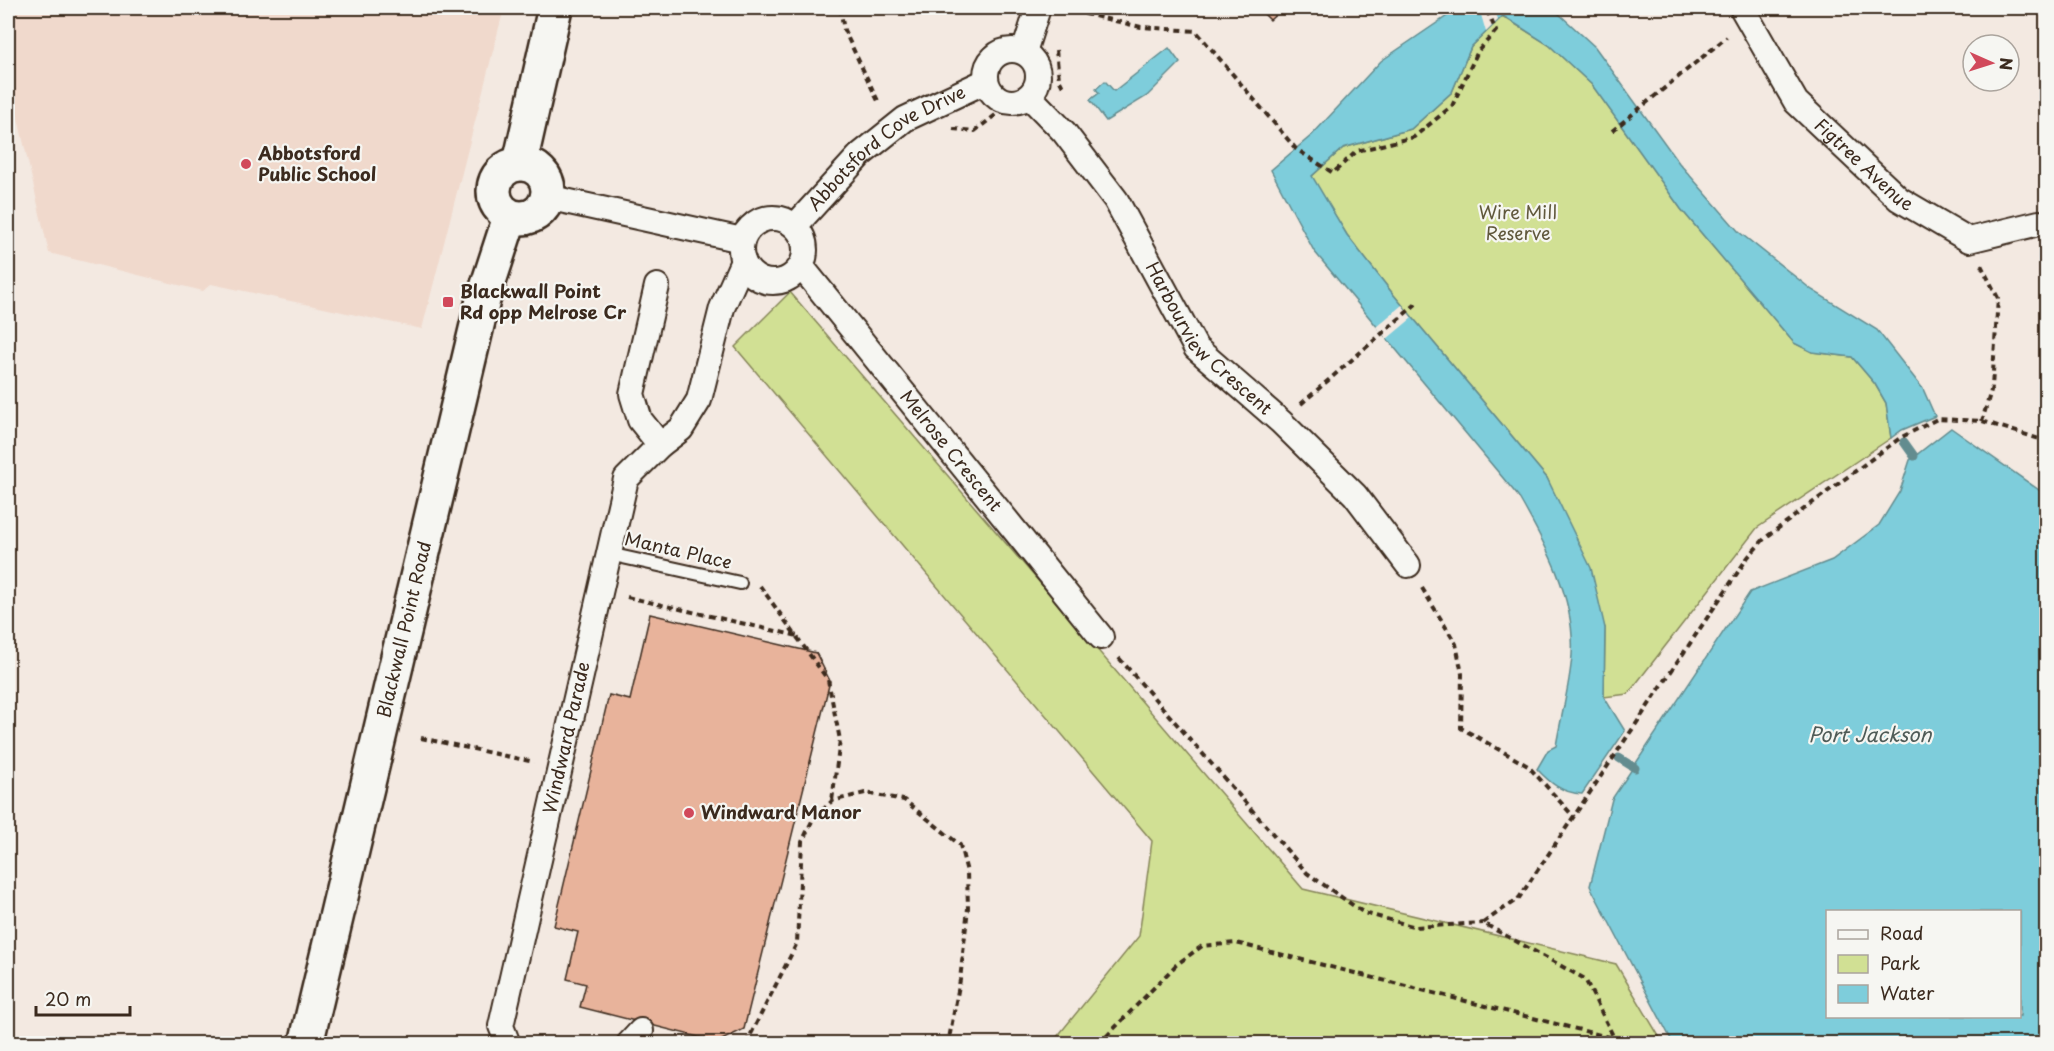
<svg xmlns="http://www.w3.org/2000/svg" width="2054" height="1051" viewBox="0 0 2054 1051" font-family="'Playpen Sans',sans-serif">
  <style>
    .built { fill: #f0d9cc }
    .green { fill: #d1e094; stroke: #868559; stroke-width: 1.5 }
    .water { fill: #7ecddb; stroke: #638c8f; stroke-width: 1.5; fill-rule: evenodd }
    .pier { fill: #f3e9e1 }
    .lines { fill: none; stroke-linecap: round; stroke-linejoin: round }
    .stream { stroke: #638c8f; stroke-width: 9 }
    .building { fill: #e8b39b; stroke: #3b2a1e; stroke-width: 1.5 }
    .lane-casing { stroke: #3b2a1e; stroke-width: 16 }
    .street-casing { stroke: #3b2a1e; stroke-width: 28 }
    .secondary-casing { stroke: #3b2a1e; stroke-width: 38 }
    .path { stroke: #3b2a1e; stroke-width: 4; stroke-dasharray: 6 4.5; stroke-linecap: butt }
    .lane { stroke: #f6f6f2; stroke-width: 12 }
    .street { stroke: #f6f6f2; stroke-width: 24 }
    .secondary { stroke: #f6f6f2; stroke-width: 33 }
    .poi-dot { fill: #d1495b; stroke: #f6f6f2; stroke-width: 2 }
    .labels { text-anchor: middle; stroke-width: 4.5; stroke-linejoin: round; paint-order: stroke }
    .street-label { font-size: 18px; fill: #3b2a1e; stroke: #f6f6f2 }
    .poi-label { font-size: 18px; font-weight: bold; fill: #3b2a1e; stroke: #f6f6f2; text-anchor: start }
    .park-label { font-size: 18px; fill: #60583c; stroke: #f6f6f2 }
    .water-label { font-size: 20px; font-style: italic; fill: #4f5b57; stroke: #f6f6f2 }
  </style>
  <rect width="100%" height="100%" fill="#f3e9e1"/>
  <filter id="ink" filterUnits="userSpaceOnUse"><feTurbulence type="fractalNoise" baseFrequency=".0167" numOctaves="2"/><feDisplacementMap in="SourceGraphic" scale="12" xChannelSelector="R" yChannelSelector="G"/><feConvolveMatrix kernelMatrix="1 2 1 2 8 2 1 2 1" color-interpolation-filters="sRGB"/></filter>
  <g filter="url(#ink)">
    <path class="built" d="M 8,8 L 504,8 L 422,329 L 211,284 L 203,291 L 49,253 L 8,75 Z"/>
    <path class="green" d="M 1502,16 L 1549,45 L 1592,85 L 1681,209 L 1794,343 L 1812,352 L 1852,357 L 1875,384 L 1886,403 L 1891,438 L 1757,528 L 1628,694 L 1604,697 L 1605,628 L 1547,478 L 1393,294 L 1347,235 L 1311,177 L 1343,148 L 1411,129 L 1452,92 L 1471,47 Z
      M 790,292 L 1303,889 L 1616,964 L 1663,1043 L 1052,1043 L 1139,936 L 1152,841 L 735,347 Z"/>
    <path class="water" d="M 1459,8 L 1550,8 L 1557,12 L 1595,47 L 1679,163 L 1739,232 L 1812,290 L 1877,330 L 1923,389 L 1935,416 L 1902,430 L 1891,438 L 1886,403 L 1875,384 L 1852,357 L 1812,352 L 1794,343 L 1681,209 L 1592,85 L 1549,45 L 1503,16 L 1471,47 L 1452,92 L 1411,129 L 1343,148 L 1312,176 L 1347,235 L 1393,294 L 1547,478 L 1591,568 L 1605,628 L 1604,697 L 1625,731 L 1582,794 C 1562,793 1550,783 1537,769 L 1548,750 L 1556,746 C 1561,716 1570,685 1572,655 C 1576,599 1545,543 1518,496 L 1314,251 L 1271,170 L 1312,135 L 1381,61 Z
      M 1169,48 L 1180,63 L 1147,96 L 1106,121 L 1090,100 L 1099,93 L 1096,89 L 1105,81 L 1114,91 Z
      M 1951,428 L 2046,495 L 2046,1043 L 1673,1043 L 1590,886 L 1612,799 L 1750,592 L 1832,560 L 1879,525 L 1900,491 L 1910,460 ZM 1828,912 L 2020,912 L 2020,1016 L 1828,1016 Z"/>
    <path class="pier" d="M 1479,8 L 1495,8 L 1498,20 L 1486,32 Z
      M 1402,305 L 1412,318 L 1387,339 L 1376,327 Z"/>
    <g class="lines">
      <path class="stream" d="M 1904,442 L 1914,456
        M 1619,758 L 1635,768"/>
    </g>
    <path class="building" d="M 1258,8 L 1283,8 L 1270,20 Z
      M 650,614 L 816,653 L 830,681 L 744,1029 L 718,1042 L 580,1007 L 586,984 L 567,979 L 578,932 L 554,926 L 609,695 L 630,700 Z"/>
    <g class="lines">
      <defs>
        <path id="lane" d="M 609,554 L 740,583"/>
        <g id="street">
          <path id="s1" d="M 1742,8 L 1796,102 L 1899,199 L 1969,240 L 2039,223"/>
          <circle cx="1012" cy="76" r="26"/>
          <path d="M 1024,52 L 1038,8"/>
          <path id="s2" d="M 1030,97 L 1064,132 L 1116,200 L 1196,348 L 1281,422 L 1355,495 L 1408,565"/>
          <path d="M 547,197 L 742,240"/>
          <circle cx="773" cy="250" r="32"/>
          <path id="s3" d="M 795,226 L 860,155 L 905,119 L 986,81"/>
          <path id="s4" d="M 801,266 L 1101,637"/>
          <path d="M 657,286 L 632,394 L 640,420 L 660,445"/>
          <path id="s5" d="M 508,1044 L 501,1026 L 626,479 L 660,445 L 681,429 L 699,400 L 722,308 L 743,261"/>
          <path d="M 629,1044 L 641,1031"/>
        </g>
        <g id="secondary">
          <path d="M 520,163 L 555,8"/>
          <circle cx="521" cy="191" r="27"/>
          <path id="s6" d="M 306,1044 L 483,300 L 510,217"/>
        </g>
      </defs>
      <use href="#lane" class="lane-casing"/>
      <use href="#street" class="street-casing"/>
      <use href="#secondary" class="secondary-casing"/>
      <path class="path" d="M 840,8 L 844,30 L 879,103
        M 1064,9 L 1141,27 L 1196,31 L 1296,149 L 1333,173 L 1357,151 L 1414,137 L 1452,106 L 1478,51 L 1496,31 L 1486,8
        M 1056,50 L 1059,79 L 1064,89
        M 953,129 L 975,131 L 998,113 L 1002,105
        M 1612,131 L 1727,37
        M 1981,265 L 1998,298 L 1992,387 L 1982,421
        M 1301,404 L 1416,304
        M 760,586 L 828,680 L 840,740 L 832,801
        M 1422,588 L 1456,644 L 1462,674 L 1461,728 L 1528,766 L 1574,817
        M 627,597 L 798,636
        M 1119,658 L 1307,873 L 1364,913 L 1416,927 L 1483,923
        M 421,738 L 534,762
        M 746,1044 L 797,943 L 802,842 L 813,819 L 832,801 L 865,793 L 904,800 L 960,845 L 967,872 L 968,908 L 960,980 L 948,1044
        M 1099,1044 L 1176,965 L 1202,946 L 1236,943 L 1612,1038
        M 1617,1044 L 1585,979 L 1483,923 L 1519,898 L 1748,557 L 1765,538 L 1900,438 L 1937,419 L 1982,421 L 2046,441"/>
      <use href="#lane" class="lane"/>
      <use href="#street" class="street"/>
      <use href="#secondary" class="secondary"/>
    </g>
  </g>
  <g class="poi-dot">
    <circle cx="246" cy="164" r="6"/>
    <rect x="442" y="296" width="12" height="12" rx="3"/>
    <circle cx="689" cy="813" r="6"/>
  </g>
  <g class="labels">
    <g class="street-label">
      <text dy="6" stroke="none"><textPath href="#s3" startOffset="122">Abbotsford Cove Drive</textPath></text>
      <text dy="6" stroke="none"><textPath href="#s1" startOffset="201">Figtree Avenue</textPath></text>
      <text dy="6" stroke="none"><textPath href="#s2" startOffset="303">Harbourview Crescent</textPath></text>
      <text dy="6" stroke="none"><textPath href="#s4" startOffset="238">Melrose Crescent</textPath></text>
      <text transform="translate(678 551) rotate(13)" y="6">Manta Place</text>
      <text dy="6" stroke="none"><textPath href="#s6" startOffset="426">Blackwall Point Road</textPath></text>
      <text dy="6" stroke="none"><textPath href="#s5" startOffset="315">Windward Parade</textPath></text>
    </g>
    <g class="poi-label">
      <text x="258" y="160">Abbotsford<tspan x="258" dy="21">Public School</tspan></text>
      <text x="460" y="298">Blackwall Point<tspan x="460" dy="21">Rd opp Melrose Cr</tspan></text>
      <text x="701" y="819">Windward Manor</text>
    </g>
    <g class="park-label">
      <text x="1518" y="219">Wire Mill<tspan x="1518" dy="21">Reserve</tspan></text>
    </g>
    <g class="water-label">
      <text x="1870" y="742">Port Jackson</text>
    </g>
  </g>
  <rect width="2054" height="1051" fill="none" stroke="#f6f6f2" stroke-width="30"/>
  <rect x="15" y="15" width="2024" height="1021" fill="none" stroke="#3b2a1e" stroke-width="2" filter="url(#ink)"/>
  <rect x="1826" y="910" width="195" height="108" fill="#f6f6f2" stroke="#aba49d" stroke-width="1.5"/>
  <rect x="1838" y="930" width="30" height="9" fill="#f6f6f2" stroke="#aba49d" stroke-width="1.5"/>
  <text x="1880" y="940" font-size="18" fill="#3b2a1e">Road</text>
  <rect x="1838" y="955" width="30" height="18" fill="#d1e094" stroke="#aba49d" stroke-width="1.5"/>
  <text x="1880" y="970" font-size="18" fill="#3b2a1e">Park</text>
  <rect x="1838" y="985" width="30" height="18" fill="#7ecddb" stroke="#aba49d" stroke-width="1.5"/>
  <text x="1880" y="1000" font-size="18" fill="#3b2a1e">Water</text>
  <g transform="translate(1991 63) rotate(93)"><circle r="28" fill="#f6f6f2" stroke="#aba49d" stroke-width="1.5"/>
  <path d="M0-4.5L10 22L0 15L-10 22Z" fill="#d1495b"/>
  <text y="-9" font-size="16" font-weight="bold" text-anchor="middle" fill="#3b2a1e">N</text>
  </g>
  <path d="M36 1006v9h94v-9" fill="none" stroke="#3b2a1e" stroke-width="3"/>
  <text x="45" y="1006" font-size="18" fill="#3b2a1e" stroke="#f6f6f2" stroke-width="4.5" paint-order="stroke">20 m</text>
</svg>
